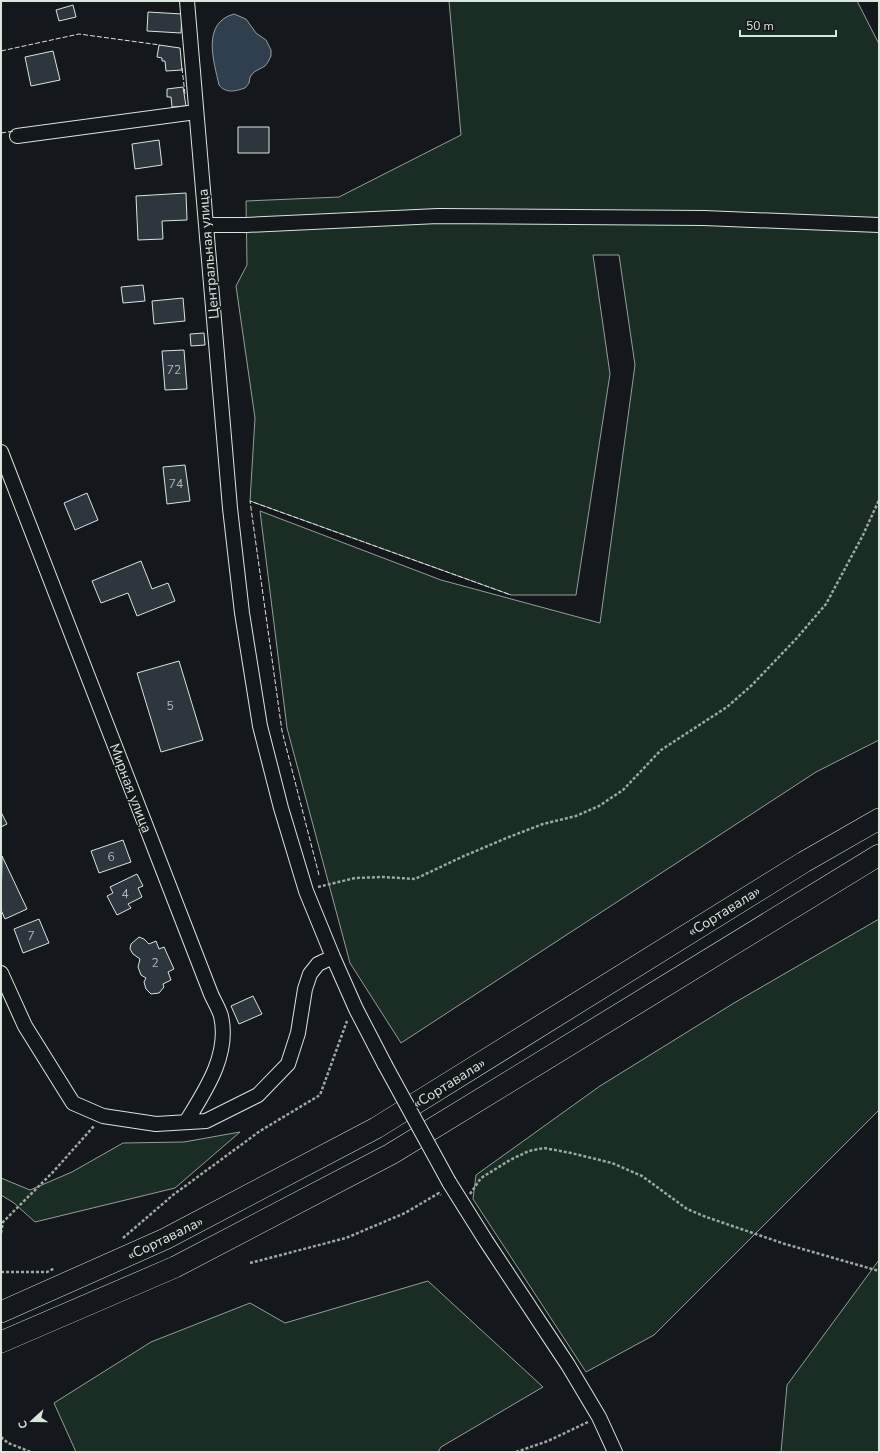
<svg xmlns="http://www.w3.org/2000/svg" width="880" height="1453" viewBox="0 0 880 1453" font-family="'Nunito Sans',sans-serif">
  <style>
    .green { fill: #1a2d24; stroke: #939e99 }
    .water { fill: #2f3f4d; stroke: #939e99 }
    .building { fill: #2c363c; stroke: #d8e6dc }
    .lines { fill: none; stroke-linecap: round; stroke-linejoin: round }
    .minor-casing { stroke: #d8e6dc; stroke-width: 16 }
    .highway-casing { stroke: #d8e6dc; stroke-width: 22 }
    .path { stroke: #9da8a2; stroke-width: 2.5; stroke-dasharray: 3 2; stroke-linecap: butt }
    .minor { stroke: #14181c; stroke-width: 14 }
    .highway { stroke: #14181c; stroke-width: 21 }
    .minor-bridge-casing { stroke: #d8e6dc; stroke-width: 16; stroke-linecap: butt }
    .minor-bridge { stroke: #14181c; stroke-width: 14 }
    .fence { stroke: #d8e6dc; stroke-width: 1; stroke-dasharray: 5 2; stroke-linecap: butt }
    .labels { text-anchor: middle; stroke-width: 3; stroke-linejoin: round; paint-order: stroke }
    .number-label { font-size: 12px; fill: #adbab4 }
    .street-label { font-size: 14px; fill: #d8e6dc; stroke: #14181c }
  </style>
  <rect width="100%" height="100%" fill="#14181c"/>
  <path class="green" d="M 449,1 L 857,1 L 879,44 L 879,740 L 816,772 L 401,1043 L 350,963 L 287,728 L 260,511 L 441,580 L 600,623 L 635,365 L 619,255 L 593,255 L 610,374 L 576,595 L 511,595 L 250,501 L 255,418 L 236,286 L 247,265 L 246,201 L 339,197 L 461,135 Z
    M 879,919 L 879,1110 L 654,1335 L 586,1372 L 473,1199 L 476,1175 L 600,1086 L 734,1003 Z
    M 240,1132 L 175,1188 L 35,1222 L 14,1203 L 1,1195 L 1,1178 L 30,1190 L 72,1172 L 123,1143 L 184,1142 Z
    M 879,1260 L 879,1452 L 781,1452 L 787,1385 Z
    M 428,1281 L 543,1387 L 441,1447 L 438,1452 L 76,1452 L 54,1403 L 151,1342 L 250,1303 L 285,1323 Z"/>
  <path class="water" d="M 234,14 L 246,19 L 256,33 L 266,40 L 271,50 L 271,56 L 268,62 L 265,66 L 254,72 L 250,77 L 249,83 L 245,88 C 236,91 226,94 219,85 C 214,62 201,23 234,14 Z"/>
  <path class="building" d="M 73,5 L 76,17 L 59,21 L 56,10 Z
    M 148,12 L 182,14 L 181,33 L 147,31 Z
    M 159,45 L 180,48 L 182,70 L 166,71 L 165,61 L 162,61 L 162,58 L 157,57 Z
    M 53,51 L 60,80 L 31,86 L 25,57 Z
    M 183,87 L 186,106 L 172,107 L 171,97 L 167,97 L 167,89 Z
    M 238,127 L 269,127 L 269,153 L 238,153 Z
    M 159,140 L 162,165 L 135,169 L 132,144 Z
    M 186,193 L 187,220 L 162,221 L 163,239 L 138,240 L 136,196 Z
    M 143,285 L 145,301 L 123,303 L 121,287 Z
    M 183,298 L 185,321 L 154,324 L 152,301 Z
    M 204,333 L 205,345 L 191,346 L 190,334 Z
    M 184,350 L 187,389 L 165,390 L 162,351 Z
    M 185,465 L 190,501 L 167,504 L 163,467 Z
    M 87,493 L 98,520 L 75,530 L 64,503 Z
    M 141,561 L 152,589 L 168,583 L 175,601 L 137,616 L 128,593 L 101,603 L 92,581 Z
    M 179,661 L 203,740 L 161,752 L 137,673 Z
    M 1,812 L 7,824 L 1,827 Z
    M 123,840 L 131,862 L 99,873 L 91,851 Z
    M 2,856 L 27,909 L 5,919 L 1,910 Z
    M 137,874 L 143,886 L 138,888 L 142,897 L 128,904 L 131,908 L 117,915 L 107,896 L 113,893 L 110,887 Z
    M 39,919 L 49,943 L 23,953 L 14,929 Z
    M 139,937 L 144,939 L 149,944 L 156,941 L 159,949 L 164,947 L 174,969 L 168,972 L 171,980 L 163,984 L 164,987 L 159,993 L 151,994 L 146,989 L 144,982 L 146,978 L 141,975 L 138,967 L 140,959 L 133,954 L 130,949 L 131,944 Z
    M 253,996 L 262,1014 L 239,1024 L 231,1006 Z"/>
  <g class="lines">
    <defs>
      <path id="minor" d="M 187,1 L 230,508 L 242,613 L 260,726 L 281,808 L 306,891 L 333,957 L 356,1009 L 385,1065
        M 17,136 L 196,112
        M 206,225 L 246,225 L 438,216 L 704,218 L 879,225
        M 1,452 L 211,994 C 214,1001 219,1009 221,1016 C 230,1055 205,1091 186,1122
        M 1,973 L 25,1026 L 73,1103 L 103,1116 L 156,1124 L 206,1121 L 258,1095 L 288,1064 L 298,1033 L 305,989 L 310,974 L 318,964 L 333,957
        M 449,1182 L 486,1241 L 568,1365 L 599,1417 L 615,1452"/>
      <path id="highway" d="M 1,1312 L 165,1239 L 376,1128 L 804,862 L 879,819
        M 1,1342 L 175,1267 L 391,1154 L 879,855"/>
    </defs>
    <use href="#minor" class="minor-casing"/>
    <use href="#highway" class="highway-casing"/>
    <path class="path" d="M 318,887 L 355,878 L 383,877 L 415,879 L 464,856 L 509,837 L 543,824 L 576,816 L 599,806 L 623,790 L 661,750 L 727,707 L 752,685 L 796,639 L 826,604 L 863,535 L 879,500
      M 470,1194 L 481,1178 L 510,1160 L 529,1151 L 544,1148 L 571,1153 L 612,1163 L 642,1176 L 687,1209 L 706,1217 L 785,1244 L 879,1271
      M 1,1233 L 3,1222 L 53,1172 L 94,1126
      M 123,1238 L 173,1195 L 260,1131 L 320,1095 L 347,1021
      M 250,1263 L 346,1238 L 405,1213 L 439,1193 L 441,1195
      M 1,1272 L 47,1272 L 55,1268
      M 1,1437 L 8,1443 L 31,1452
      M 516,1452 L 548,1441 L 588,1422"/>
    <use href="#minor" class="minor"/>
    <use href="#highway" class="highway"/>
    <defs>
      <path id="minor-bridge" d="M 385,1065 L 449,1182"/>
    </defs>
    <use href="#minor-bridge" class="minor-bridge-casing"/>
    <use href="#minor-bridge" class="minor-bridge"/>
    <path class="fence" d="M 1,51 L 79,34 L 160,45
      M 182,68 L 185,94
      M 1,133 L 15,131
      M 319,875 L 282,731 L 250,501 L 511,595"/>
  </g>
  <g class="labels">
    <g class="number-label">
      <text x="174" y="374">72</text>
      <text x="176" y="488">74</text>
      <text x="170" y="710">5</text>
      <text x="111" y="861">6</text>
      <text x="125" y="898">4</text>
      <text x="31" y="940">7</text>
      <text x="155" y="967">2</text>
    </g>
    <g class="street-label">
      <text transform="translate(208 254) rotate(-95)" y="5">Центральная улица</text>
      <text transform="translate(131 788) rotate(69)" y="5">Мирная улица</text>
      <text transform="translate(724 911) rotate(-32)" y="5">«Сортавала»</text>
      <text transform="translate(449 1083) rotate(-32)" y="5">«Сортавала»</text>
      <text transform="translate(165 1238) rotate(-26)" y="5">«Сортавала»</text>
    </g>
  </g>
  <rect width="880" height="1453" fill="none" stroke="#d8e6dc" stroke-width="4"/>
  <g transform="translate(32 1421) rotate(249)" stroke="#14181c" stroke-width="3" paint-order="stroke">
  <path d="M0-3L7 15L0 10L-7 15Z" fill="#d8e6dc"/>
  <text y="-6" font-size="11" font-weight="bold" text-anchor="middle" fill="#d8e6dc">С</text>
  </g>
  <path d="M740 30v6h96v-6" fill="none" stroke="#d8e6dc" stroke-width="2"/>
  <text x="746" y="30" font-size="12" fill="#d8e6dc" stroke="#14181c" stroke-width="3" paint-order="stroke">50 m</text>
</svg>
